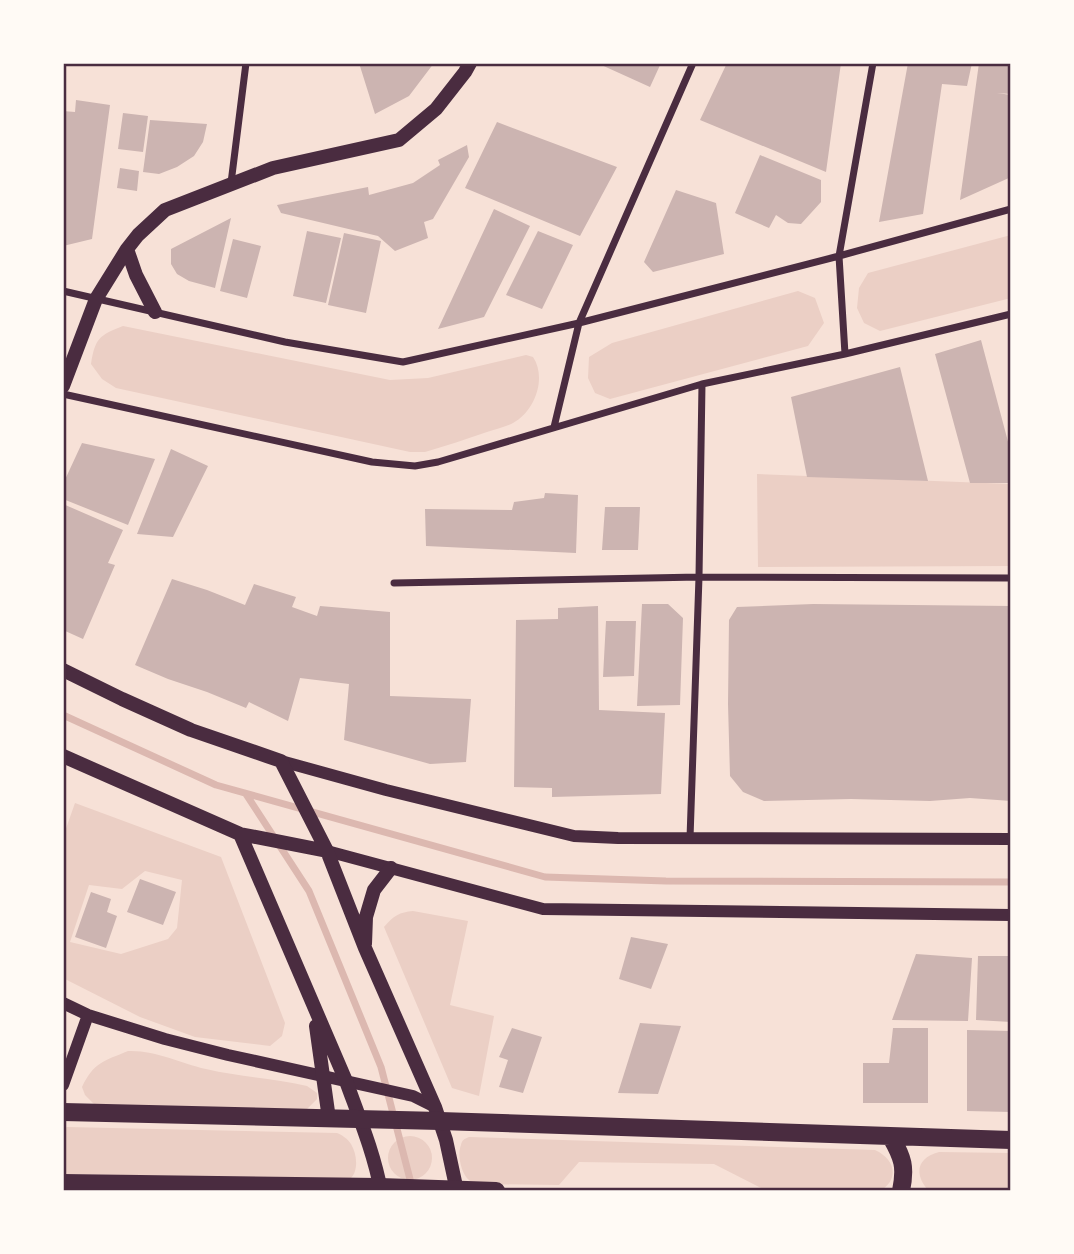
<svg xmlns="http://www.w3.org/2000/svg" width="1074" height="1254" viewBox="0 0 1074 1254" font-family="Jost,sans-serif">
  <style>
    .green { fill: #ebcfc5; fill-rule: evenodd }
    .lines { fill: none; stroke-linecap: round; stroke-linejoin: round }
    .stream { stroke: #dcb8b0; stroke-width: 7 }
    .building { fill: #ccb4b1 }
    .minor { stroke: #4a2c40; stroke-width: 7 }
    .tertiary { stroke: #4a2c40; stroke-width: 12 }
    .secondary { stroke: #4a2c40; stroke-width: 14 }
    .primary { stroke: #4a2c40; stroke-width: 18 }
    .neatline { fill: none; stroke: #4a2c40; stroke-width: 2.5 }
  </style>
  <rect width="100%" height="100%" fill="#f7e1d7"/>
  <path class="green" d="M 1011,235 L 1011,298 L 880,331 L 864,323 L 857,308 L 859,288 L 868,273 Z
    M 798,291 L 815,298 L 824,323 L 808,346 L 610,399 L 595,393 L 588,378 L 589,357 L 612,343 Z
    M 123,326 L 390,380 L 428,378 L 526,355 L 533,357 C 547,378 535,411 513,423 C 506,427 495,429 487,432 C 466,439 446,446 425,452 L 410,452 L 116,388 L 102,379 L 91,364 C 95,339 99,335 123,326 Z
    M 757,474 L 1011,484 L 1011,566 L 758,567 Z
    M 75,803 L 221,857 L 285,1023 L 282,1036 L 270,1046 L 195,1037 L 140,1017 L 63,978 L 63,837 ZM 145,871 L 182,880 L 177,928 L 168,939 L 121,954 L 70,942 L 89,885 L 122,889 Z
    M 413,911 L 468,921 L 450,1005 L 494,1016 L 479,1096 L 452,1088 L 384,927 C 393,916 400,912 413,911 Z
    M 128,1051 C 156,1050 179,1063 206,1069 C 239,1077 274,1078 307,1086 L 317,1093 L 317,1099 L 307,1109 L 299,1111 L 99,1109 L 85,1095 L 82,1087 C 94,1062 104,1061 128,1051 Z
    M 67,1127 L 337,1133 C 342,1135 348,1139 351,1144 C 357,1154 359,1171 350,1179 L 65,1174 L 63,1173 L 63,1129 Z
    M388 1158a22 22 0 1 1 44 0a22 22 0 1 1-44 0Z
    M 469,1137 L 875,1150 C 895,1159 900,1179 880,1191 L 767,1191 L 714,1164 L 579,1162 L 559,1185 L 480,1184 C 476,1183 472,1183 469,1180 C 461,1174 457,1154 461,1145 C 462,1140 464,1139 469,1137 Z
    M 939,1152 L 1011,1153 L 1011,1191 L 929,1191 C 914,1175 916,1158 939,1152 Z"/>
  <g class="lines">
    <path class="stream" d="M 63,715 L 216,785 L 545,877 L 666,881 L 1011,882
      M 246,794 L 309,891 L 381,1067 L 412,1187"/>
  </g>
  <path class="building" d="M 359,63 L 434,63 L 409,96 L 375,114 Z
    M 597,63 L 661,63 L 650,87 Z
    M 727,63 L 841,63 L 826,172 L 700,120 Z
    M 908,63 L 972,63 L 967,86 L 942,84 L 923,214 L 879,222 Z
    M 979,63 L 1011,63 L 1011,94 L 997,93 L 1011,95 L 1011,177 L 960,200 Z
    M 76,100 L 110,105 L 92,239 L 63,246 L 63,111 L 75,112 Z
    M 123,113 L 148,116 L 143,152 L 118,149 Z
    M 150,120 L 207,124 L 203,142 L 194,156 L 177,167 L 159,174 L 143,172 Z
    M 497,122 L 617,167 L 580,236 L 465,188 Z
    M 467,145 L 469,157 L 433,219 L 424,222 L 428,238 L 395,251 L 378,236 L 281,213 L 277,205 L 368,187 L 369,195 L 413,183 L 440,165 L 438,160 Z
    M 760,155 L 821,180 L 821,202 L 801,224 L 788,223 L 776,215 L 769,228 L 735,213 Z
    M 120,168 L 139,171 L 137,191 L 117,188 Z
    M 676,190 L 716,203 L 724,254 L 653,272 L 644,262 Z
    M 494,209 L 530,226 L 484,317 L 438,329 Z
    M 231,218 L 215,288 L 189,281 L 177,274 L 171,264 L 171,249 Z
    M 307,231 L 341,238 L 326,303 L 293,296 Z
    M 538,231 L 573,245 L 542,309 L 506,295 Z
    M 344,233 L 381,241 L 366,313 L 328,305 Z
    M 233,239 L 261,246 L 247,298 L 220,291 Z
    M 981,340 L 1011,453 L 1011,483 L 970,483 L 935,354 Z
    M 900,367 L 928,481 L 807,477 L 791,397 Z
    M 82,443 L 155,459 L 128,525 L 63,499 L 63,484 Z
    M 171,449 L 208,466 L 173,537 L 137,534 Z
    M 545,493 L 578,495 L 576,553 L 426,546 L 425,509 L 512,510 L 514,502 L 544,498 Z
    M 63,504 L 123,530 L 108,563 L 115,565 L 83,639 L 63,630 Z
    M 605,507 L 640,507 L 638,550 L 602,550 Z
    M 172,579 L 207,590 L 245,605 L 254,584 L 296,597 L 292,607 L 317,616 L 320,606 L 390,612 L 390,696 L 471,699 L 466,762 L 430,764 L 344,740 L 349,684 L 300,678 L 288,721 L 249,702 L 246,708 L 207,692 L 168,679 L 135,665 Z
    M 642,604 L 668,604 L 683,618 L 680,705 L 637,706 Z
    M 813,604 L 1011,606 L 1011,801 L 970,798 L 930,801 L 851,799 L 764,801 L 743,792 L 730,776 L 728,704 L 729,620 L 737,607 Z
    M 598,606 L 599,710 L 665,713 L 661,794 L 552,797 L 552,788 L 514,787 L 516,620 L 558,619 L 558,608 Z
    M 606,621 L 636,621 L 634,676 L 603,677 Z
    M 140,879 L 176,892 L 163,925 L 127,912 Z
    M 91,892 L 111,899 L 107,912 L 117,916 L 106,948 L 75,937 Z
    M 631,937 L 668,944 L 651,989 L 619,979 Z
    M 916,954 L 972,958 L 968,1021 L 892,1020 Z
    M 978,956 L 1011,956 L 1011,1022 L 976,1020 Z
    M 640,1023 L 681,1026 L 658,1094 L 618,1093 Z
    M 512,1028 L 542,1037 L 523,1093 L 499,1087 L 508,1060 L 499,1057 Z
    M 893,1028 L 928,1028 L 928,1103 L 863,1103 L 863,1063 L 889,1063 Z
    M 967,1030 L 1011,1031 L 1011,1112 L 967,1111 Z"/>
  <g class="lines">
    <path class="minor" d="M 231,183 L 246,63
      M 63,291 L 285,342 L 403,362 L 579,323 L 839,256 L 1011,209
      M 845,354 L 839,256 L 873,63
      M 63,394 L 372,462 L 415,466 L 438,462 L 702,384 L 845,354 L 1011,314
      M 554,427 L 579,323 L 693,63
      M 394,583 L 699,577 L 1011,578
      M 690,838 L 699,577 L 702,384"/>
    <path class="tertiary" d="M 281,761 L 386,790 L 574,836 L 618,838 L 1011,839
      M 327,851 L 543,909 L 1011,915
      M 63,1003 L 88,1015 L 165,1039 L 228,1055 L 413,1096 L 435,1107
      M 63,1085 L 88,1015"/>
    <path class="secondary" d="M 127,249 L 136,275 L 155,312
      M 63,386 L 96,299 L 127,249 L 138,235 L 165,210 L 273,168 L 399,140 L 436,109 L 465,72 L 470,63
      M 63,670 L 122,699 L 191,730 L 281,761 L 327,851 L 365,948 L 435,1107 L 446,1140 L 457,1191
      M 63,756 L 240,834 L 327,851
      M 240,834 L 346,1081 C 359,1117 374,1153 381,1191
      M 365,944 L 366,917 L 374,890 L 391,868
      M 316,1026 L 329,1119"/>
    <path class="primary" d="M 63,1112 L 440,1121 L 1011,1140
      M 891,1137 C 903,1158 906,1167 901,1191
      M 63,1183 L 380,1187 L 496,1191"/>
  </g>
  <rect width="1074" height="1254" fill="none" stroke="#fffaf5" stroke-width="130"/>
  <rect x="65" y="65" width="944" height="1124" class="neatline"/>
</svg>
